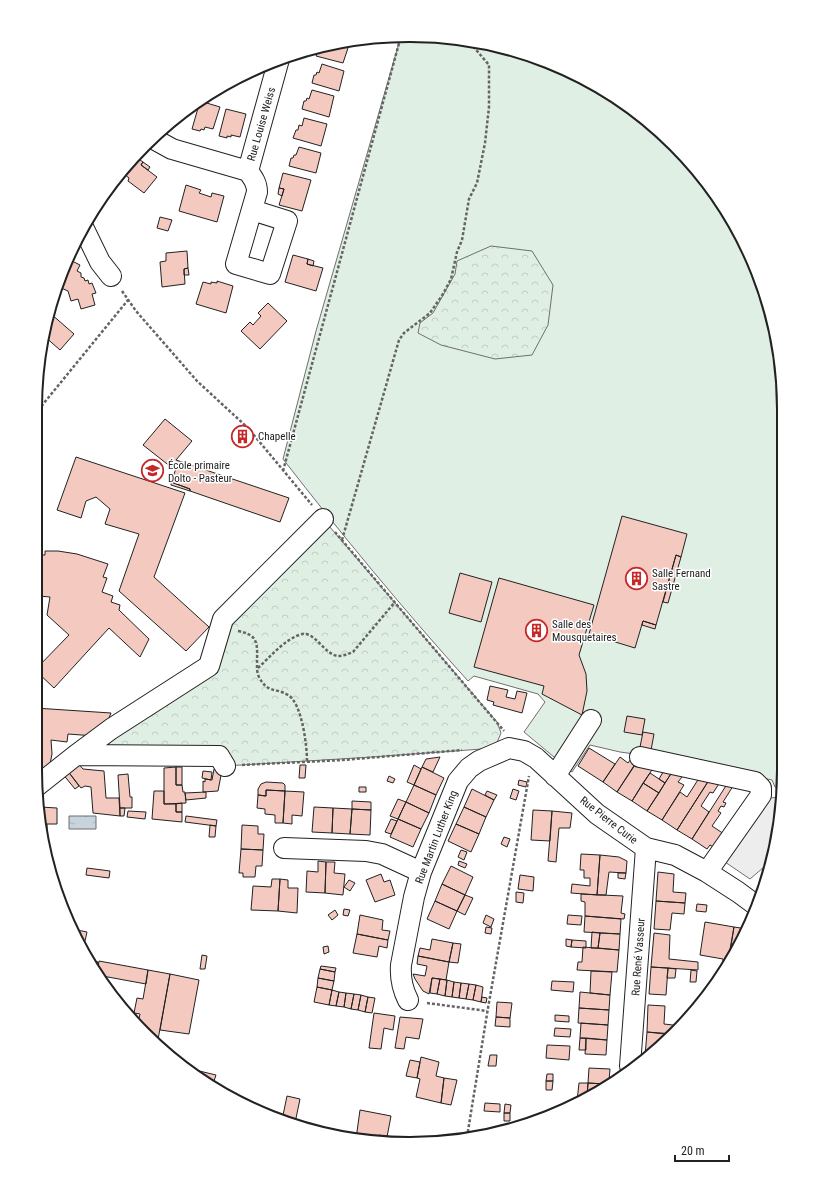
<svg xmlns="http://www.w3.org/2000/svg" width="819" height="1179" viewBox="0 0 819 1179" font-family="'Roboto Condensed',sans-serif">
  <style>
    .green { fill: #e0efe3; stroke: #6f6f6f }
    .forest { fill: url(#forest-crowns); stroke: #6f6f6f }
    .parking { fill: #ededed; stroke: #6f6f6f }
    .water { fill: url(#water-ripples); stroke: #6f6f6f }
    .building { fill: #f3c9c0; stroke: #222 }
    .lines { fill: none; stroke-linecap: round; stroke-linejoin: round }
    .minor-casing { stroke: #222; stroke-width: 22 }
    .path { stroke: #646464; stroke-width: 2.5; stroke-dasharray: 3 2; stroke-linecap: butt }
    .minor { stroke: #fff; stroke-width: 20 }
    .labels { text-anchor: middle; stroke-width: 3; stroke-linejoin: round; paint-order: stroke }
    .street-label { font-size: 11px; fill: #222; stroke: #fff }
    .poi-label { font-size: 11px; fill: #222; stroke: #fff; text-anchor: start }
    .rim { fill: none; stroke: #222; stroke-width: 2 }
  </style>
  <defs>
    <pattern id="forest-crowns" width="20" height="18" patternUnits="userSpaceOnUse"><rect width="20" height="18" fill="#e0efe3"/><path d="M2 6a3 3 0 1 1 6 0M12 15a3 3 0 1 1 6 0" fill="none" stroke="#c0cdc2"/></pattern>
    <pattern id="water-ripples" width="26" height="14" patternUnits="userSpaceOnUse"><rect width="26" height="14" fill="#c7d3dd"/><path d="M2 4q2-2 4 0t4 0M15 11q2-2 4 0t4 0" fill="none" stroke="#abb5bd"/></pattern>
  </defs>
  <rect width="100%" height="100%" fill="#fff"/>
  <path class="green" d="M 410,35 L 483,42 L 553,64 L 618,98 L 674,145 L 745,244 L 777,337 L 784,409 L 784,769 L 782,789 L 775,787 L 772,780 L 672,759 L 620,752 L 590,745 L 572,772 L 524,732 L 545,702 L 538,694 L 474,676 L 468,681 C 403,609 342,535 283,459 L 316,331 L 401,36 Z"/>
  <path class="forest" d="M 491,246 L 532,251 L 553,285 L 548,325 L 532,355 L 495,359 L 441,345 L 418,333 L 420,323 L 433,313 L 455,274 L 457,261 Z
    M 323,519 L 497,722 L 501,733 L 496,745 L 482,749 L 372,757 L 225,766 L 76,755 L 208,666 L 223,619 Z"/>
  <path class="parking" d="M 781,797 L 777,843 L 771,861 L 750,879 L 725,862 L 752,816 L 770,798 Z"/>
  <path class="water" d="M 69,816 L 96,816 L 96,829 L 69,829 Z"/>
  <path class="building" d="M 347,41 L 350,42 L 343,63 L 316,56 L 319,48 L 321,48 L 321,47 L 337,42 Z
    M 322,64 L 344,71 L 339,91 L 312,83 L 314,75 L 316,75 L 317,72 L 319,73 Z
    M 312,90 L 334,96 L 329,117 L 302,109 L 304,101 L 306,101 L 307,98 L 309,99 Z
    M 200,101 L 220,107 L 213,129 L 205,127 L 204,130 L 201,129 L 200,131 L 192,129 Z
    M 226,109 L 246,114 L 240,137 L 231,135 L 231,137 L 227,136 L 227,138 L 219,136 Z
    M 304,118 L 327,124 L 321,146 L 293,138 L 296,130 L 298,130 L 299,125 L 302,126 Z
    M 299,147 L 321,153 L 316,173 L 289,166 L 291,158 L 293,158 L 294,155 L 296,155 Z
    M 136,157 L 143,162 L 141,165 L 157,177 L 144,193 L 128,181 L 129,178 L 124,174 Z
    M 143,162 L 150,167 L 148,170 L 141,165 Z
    M 283,173 L 311,180 L 302,211 L 279,205 L 284,189 L 279,188 Z
    M 186,185 L 201,190 L 199,193 L 211,197 L 212,193 L 224,196 L 217,222 L 179,211 Z
    M 279,188 L 284,189 L 282,196 L 278,194 Z
    M 160,217 L 172,220 L 168,231 L 157,228 Z
    M 187,251 L 188,268 L 184,269 L 185,284 L 162,287 L 160,262 L 166,261 L 166,253 Z
    M 293,255 L 308,259 L 307,264 L 323,268 L 316,291 L 285,282 Z
    M 68,259 L 80,265 L 77,271 L 81,273 L 81,277 L 84,278 L 85,281 L 88,280 L 89,284 L 92,283 L 96,293 L 92,294 L 95,305 L 81,309 L 78,299 L 71,301 L 68,291 L 59,287 Z
    M 308,259 L 314,261 L 313,266 L 307,264 Z
    M 188,268 L 189,275 L 184,275 L 184,269 Z
    M 217,281 L 233,286 L 226,313 L 196,304 L 203,282 L 211,284 L 211,282 L 217,283 Z
    M 268,303 L 287,321 L 260,349 L 241,331 L 250,322 L 253,325 L 261,316 L 258,313 Z
    M 50,313 L 74,334 L 60,350 L 43,335 Z
    M 165,419 L 192,441 L 176,460 L 289,498 L 280,522 L 190,491 L 190,489 L 171,482 L 177,466 L 172,465 L 171,467 L 143,445 Z
    M 243,432 L 246,437 L 242,440 L 238,436 Z
    M 76,457 L 185,493 L 154,577 L 209,627 L 186,651 L 119,591 L 139,534 L 105,524 L 110,509 L 96,497 L 86,501 L 81,518 L 57,510 Z
    M 171,482 L 190,489 L 190,491 L 171,485 Z
    M 622,516 L 687,534 L 681,557 L 676,555 L 656,625 L 643,621 L 635,648 L 589,634 Z
    M 45,551 L 58,551 L 77,554 L 108,564 L 103,577 L 107,578 L 102,592 L 113,596 L 111,602 L 120,605 L 119,610 L 149,639 L 140,657 L 109,628 L 54,688 L 35,670 L 69,635 L 47,615 L 50,597 L 39,596 L 35,626 L 35,555 L 45,555 Z
    M 676,555 L 681,557 L 668,603 L 663,602 Z
    M 460,573 L 492,582 L 481,622 L 449,613 Z
    M 499,578 L 594,605 L 579,655 L 586,674 L 587,691 L 582,715 L 542,694 L 544,686 L 474,667 Z
    M 643,621 L 656,625 L 655,629 L 642,625 Z
    M 490,686 L 508,690 L 506,697 L 515,699 L 517,691 L 527,693 L 522,713 L 493,705 L 494,702 L 487,700 Z
    M 35,708 L 111,713 L 105,728 L 95,736 L 68,734 L 67,742 L 51,740 L 52,754 L 49,769 L 43,768 L 35,771 Z
    M 627,716 L 645,719 L 642,735 L 624,732 Z
    M 643,732 L 654,734 L 651,750 L 640,747 Z
    M 589,748 L 615,764 L 603,782 L 578,766 Z
    M 633,756 L 637,761 L 617,792 L 603,782 L 620,757 L 628,763 Z
    M 440,757 L 433,772 L 422,767 L 426,759 Z
    M 77,762 L 83,769 L 104,771 L 106,798 L 119,798 L 120,816 L 93,813 L 91,787 L 85,786 L 81,788 L 67,770 Z
    M 637,762 L 655,765 L 632,801 L 617,792 Z
    M 300,765 L 306,765 L 305,778 L 299,778 Z
    M 414,765 L 421,769 L 414,785 L 407,782 Z
    M 176,767 L 182,767 L 182,785 L 176,785 Z
    M 176,767 L 176,785 L 182,785 L 183,792 L 185,792 L 186,803 L 164,804 L 164,768 Z
    M 422,767 L 444,778 L 436,795 L 414,785 Z
    M 666,767 L 674,769 L 665,783 L 659,779 Z
    M 214,769 L 222,770 L 218,791 L 203,792 L 203,781 L 205,782 L 205,779 L 212,780 Z
    M 674,769 L 686,772 L 678,782 L 684,785 L 662,820 L 647,811 Z
    M 67,770 L 79,786 L 75,789 L 62,773 Z
    M 203,771 L 212,772 L 211,780 L 202,778 Z
    M 650,773 L 665,783 L 659,793 L 643,783 Z
    M 128,774 L 130,797 L 132,797 L 132,808 L 120,808 L 118,775 Z
    M 701,775 L 711,777 L 677,830 L 662,820 L 680,792 L 687,797 Z
    M 389,776 L 395,779 L 393,783 L 387,781 Z
    M 711,777 L 722,779 L 713,793 L 710,792 L 701,806 L 709,812 L 692,839 L 677,830 Z
    M 519,780 L 527,782 L 526,787 L 518,785 Z
    M 729,781 L 735,783 L 723,802 L 726,803 L 724,807 L 721,806 L 718,811 L 721,813 L 712,826 L 727,836 L 717,849 L 710,845 L 707,849 L 692,839 Z
    M 266,782 L 283,783 L 285,785 L 285,791 L 266,790 L 266,796 L 258,795 L 258,789 L 261,784 Z
    M 643,783 L 659,793 L 647,811 L 632,801 Z
    M 414,785 L 436,795 L 429,813 L 406,802 Z
    M 359,787 L 366,787 L 366,792 L 359,792 Z
    M 472,789 L 494,800 L 486,817 L 464,807 Z
    M 513,789 L 519,791 L 516,800 L 510,798 Z
    M 266,790 L 285,791 L 283,823 L 275,823 L 275,815 L 265,814 L 265,809 L 257,808 L 258,795 L 266,796 Z
    M 154,791 L 164,791 L 164,804 L 176,804 L 176,812 L 182,812 L 182,822 L 152,819 Z
    M 285,791 L 304,792 L 302,816 L 292,815 L 292,824 L 283,823 Z
    M 487,791 L 497,795 L 494,800 L 485,795 Z
    M 206,792 L 206,798 L 186,800 L 185,793 Z
    M 398,799 L 406,802 L 398,819 L 390,816 Z
    M 352,801 L 371,802 L 371,810 L 352,809 Z
    M 406,802 L 429,813 L 421,829 L 398,819 Z
    M 182,803 L 182,812 L 176,812 L 176,804 Z
    M 40,807 L 57,808 L 57,824 L 47,824 L 47,861 Z
    M 314,807 L 333,808 L 332,833 L 312,832 Z
    M 464,807 L 486,817 L 479,834 L 456,824 Z
    M 120,808 L 125,808 L 124,816 L 120,816 Z
    M 333,808 L 352,809 L 350,834 L 332,833 Z
    M 352,809 L 371,810 L 370,835 L 350,834 Z
    M 533,810 L 552,811 L 550,841 L 531,840 Z
    M 128,811 L 146,812 L 145,819 L 127,817 Z
    M 552,811 L 572,813 L 570,828 L 559,828 L 556,862 L 548,861 Z
    M 186,816 L 217,820 L 216,826 L 185,822 Z
    M 391,819 L 397,821 L 391,834 L 385,832 Z
    M 398,819 L 421,829 L 413,847 L 390,837 Z
    M 456,824 L 479,834 L 471,852 L 448,841 Z
    M 210,825 L 216,826 L 215,837 L 209,837 Z
    M 242,825 L 258,826 L 258,834 L 264,834 L 263,850 L 241,849 Z
    M 504,837 L 510,839 L 507,847 L 501,844 Z
    M 241,849 L 263,850 L 262,866 L 256,866 L 255,877 L 243,877 L 243,873 L 239,873 Z
    M 461,850 L 467,852 L 464,860 L 458,857 Z
    M 581,854 L 600,855 L 597,895 L 571,893 L 572,884 L 590,886 L 590,878 L 584,878 L 584,870 L 580,870 Z
    M 600,855 L 619,857 L 627,861 L 626,873 L 609,872 L 606,895 L 597,895 Z
    M 318,861 L 326,862 L 325,893 L 306,892 L 307,871 L 318,872 Z
    M 459,861 L 467,864 L 465,868 L 458,865 Z
    M 326,862 L 335,862 L 334,873 L 345,874 L 343,895 L 325,893 Z
    M 451,866 L 473,877 L 465,895 L 442,884 Z
    M 87,868 L 110,871 L 109,878 L 86,875 Z
    M 658,872 L 674,874 L 673,892 L 686,893 L 685,903 L 656,901 Z
    M 618,873 L 626,873 L 625,879 L 618,878 Z
    M 381,874 L 384,882 L 390,880 L 395,895 L 375,902 L 366,880 Z
    M 520,875 L 534,877 L 533,891 L 518,889 Z
    M 272,879 L 280,879 L 278,911 L 251,910 L 253,886 L 271,887 Z
    M 280,879 L 288,880 L 288,888 L 298,888 L 297,913 L 278,911 Z
    M 349,880 L 355,883 L 350,891 L 344,887 Z
    M 442,884 L 465,895 L 457,911 L 435,901 Z
    M 516,892 L 524,893 L 523,903 L 516,902 Z
    M 581,894 L 623,896 L 621,913 L 625,914 L 624,919 L 585,916 L 585,902 L 581,901 Z
    M 465,895 L 473,898 L 465,915 L 457,911 Z
    M 435,901 L 457,911 L 449,929 L 427,919 Z
    M 656,901 L 685,903 L 684,914 L 672,913 L 670,930 L 654,929 Z
    M 697,904 L 707,905 L 706,912 L 696,911 Z
    M 344,909 L 350,910 L 348,916 L 343,915 Z
    M 335,910 L 338,915 L 332,920 L 328,915 Z
    M 360,915 L 383,920 L 382,930 L 390,931 L 388,940 L 357,934 Z
    M 486,915 L 494,919 L 491,927 L 483,923 Z
    M 568,915 L 582,916 L 581,925 L 567,924 Z
    M 585,916 L 621,919 L 620,934 L 584,932 Z
    M 705,922 L 734,927 L 728,964 L 723,963 L 723,959 L 700,955 Z
    M 486,927 L 492,928 L 491,934 L 485,933 Z
    M 734,927 L 747,929 L 730,961 L 728,961 Z
    M 77,930 L 87,932 L 85,941 L 81,940 Z
    M 592,932 L 600,933 L 598,948 L 591,948 Z
    M 600,933 L 620,934 L 619,950 L 598,948 Z
    M 654,933 L 670,935 L 669,959 L 698,962 L 698,970 L 651,967 Z
    M 357,934 L 388,940 L 387,948 L 379,946 L 377,957 L 353,953 Z
    M 432,939 L 453,943 L 449,962 L 418,956 L 420,948 L 430,950 Z
    M 566,939 L 572,940 L 571,947 L 566,946 Z
    M 572,940 L 586,941 L 586,948 L 571,947 Z
    M 453,943 L 461,944 L 458,963 L 449,962 Z
    M 328,946 L 329,952 L 324,954 L 323,947 Z
    M 583,947 L 619,950 L 617,972 L 577,970 L 578,962 L 582,962 Z
    M 202,955 L 207,956 L 205,969 L 200,969 Z
    M 418,956 L 449,962 L 446,980 L 432,978 L 429,994 L 423,991 L 415,979 L 413,974 L 425,976 L 427,966 L 417,964 Z
    M 90,960 L 98,962 L 96,973 Z
    M 99,961 L 148,970 L 146,984 L 97,975 Z
    M 321,966 L 336,968 L 335,972 L 320,969 Z
    M 651,967 L 668,968 L 666,995 L 649,994 Z
    M 668,968 L 676,969 L 675,978 L 667,978 Z
    M 320,969 L 335,972 L 334,981 L 318,978 Z
    M 148,970 L 170,974 L 157,1045 L 138,1023 L 140,1014 L 134,1013 L 137,998 L 143,999 Z
    M 691,970 L 697,971 L 696,982 L 690,982 Z
    M 591,971 L 612,972 L 610,995 L 590,993 Z
    M 170,974 L 199,980 L 189,1034 L 160,1030 Z
    M 318,978 L 334,981 L 332,990 L 317,987 Z
    M 432,978 L 440,979 L 437,994 L 430,993 Z
    M 440,979 L 447,980 L 445,996 L 437,994 Z
    M 447,980 L 454,982 L 452,997 L 445,996 Z
    M 552,981 L 574,982 L 573,992 L 551,990 Z
    M 454,982 L 461,983 L 459,998 L 452,997 Z
    M 461,983 L 469,984 L 466,999 L 459,998 Z
    M 469,984 L 476,985 L 473,1000 L 466,999 Z
    M 476,985 L 483,987 L 481,1002 L 473,1000 Z
    M 317,987 L 332,990 L 329,1005 L 314,1002 Z
    M 332,990 L 339,992 L 336,1006 L 329,1005 Z
    M 339,992 L 346,993 L 344,1007 L 336,1006 Z
    M 580,992 L 610,995 L 609,1010 L 579,1008 Z
    M 346,993 L 354,994 L 351,1009 L 344,1007 Z
    M 354,994 L 361,995 L 358,1010 L 351,1009 Z
    M 361,995 L 368,997 L 365,1012 L 358,1010 Z
    M 368,997 L 375,998 L 372,1013 L 365,1012 Z
    M 482,997 L 487,998 L 486,1003 L 481,1002 Z
    M 497,1002 L 512,1003 L 510,1018 L 496,1017 Z
    M 648,1005 L 665,1006 L 664,1024 L 681,1026 L 674,1034 L 647,1032 Z
    M 579,1008 L 609,1010 L 608,1025 L 578,1023 Z
    M 374,1013 L 395,1016 L 393,1030 L 384,1028 L 381,1049 L 369,1048 Z
    M 555,1015 L 569,1016 L 569,1022 L 555,1021 Z
    M 400,1017 L 423,1019 L 419,1039 L 406,1037 L 404,1049 L 395,1048 Z
    M 496,1017 L 510,1018 L 510,1027 L 495,1026 Z
    M 581,1023 L 608,1025 L 607,1040 L 580,1038 Z
    M 555,1028 L 571,1029 L 570,1037 L 554,1036 Z
    M 647,1032 L 674,1035 L 645,1056 Z
    M 580,1038 L 586,1038 L 586,1050 L 579,1050 Z
    M 586,1038 L 607,1040 L 606,1055 L 585,1054 Z
    M 547,1045 L 570,1046 L 569,1060 L 546,1058 Z
    M 490,1055 L 497,1055 L 496,1066 L 488,1066 Z
    M 421,1057 L 439,1062 L 436,1076 L 444,1078 L 441,1103 L 416,1097 L 420,1079 L 417,1078 Z
    M 410,1060 L 420,1062 L 417,1078 L 406,1076 Z
    M 589,1068 L 610,1069 L 609,1081 L 605,1084 L 588,1083 Z
    M 191,1069 L 216,1075 L 214,1081 L 208,1080 Z
    M 547,1074 L 553,1074 L 553,1081 L 546,1081 Z
    M 444,1078 L 457,1080 L 451,1105 L 441,1103 Z
    M 546,1081 L 553,1081 L 552,1090 L 546,1090 Z
    M 579,1083 L 588,1083 L 587,1097 L 582,1101 L 577,1101 Z
    M 588,1083 L 605,1084 L 587,1097 Z
    M 287,1096 L 300,1099 L 295,1123 L 282,1120 Z
    M 485,1103 L 500,1104 L 500,1112 L 484,1111 Z
    M 505,1104 L 511,1105 L 510,1113 L 504,1113 Z
    M 360,1110 L 391,1116 L 387,1137 L 379,1135 L 378,1140 L 361,1141 L 356,1139 Z
    M 504,1113 L 510,1113 L 510,1121 L 504,1121 Z"/>
  <g class="lines">
    <defs>
      <path id="minor" d="M 152,138 L 172,149 L 248,171
        M 252,210 L 287,221 L 270,274 L 236,264 L 257,192 C 257,183 253,178 248,171 L 279,59
        M 84,229 L 100,262 L 111,276
        M 76,755 L 219,756 L 225,766
        M 640,757 L 755,782 L 761,788 L 761,795 L 707,872
        M 555,776 L 591,720
        M 37,786 L 76,755 L 111,729 L 209,666 L 223,619 L 323,519
        M 284,848 L 366,851 L 382,854 L 421,872
        M 408,1000 C 402,988 400,978 401,965 L 414,897 L 421,872 L 458,781 L 469,768 L 479,761 L 509,748 L 524,751 L 536,758 L 597,814 L 646,848 L 675,855 L 707,872 L 738,892 L 757,906
        M 630,1066 L 646,848"/>
    </defs>
    <use href="#minor" class="minor-casing"/>
    <path class="path" d="M 122,291 L 136,311 L 197,381 L 248,428 L 312,505
      M 35,414 L 128,300
      M 283,471 L 401,36
      M 335,532 L 504,731
      M 342,540 L 399,340 L 404,333 L 430,313 L 443,294 L 451,279 L 457,252 L 462,240 L 469,199 L 477,183 L 485,143 L 489,107 L 489,65 L 472,45 L 463,40
      M 238,631 C 260,635 257,645 257,665 C 257,669 257,673 259,677 C 268,694 275,687 288,695 C 302,703 307,746 307,761
      M 258,668 C 270,657 283,641 299,635 C 314,628 324,655 338,656 C 343,656 348,654 353,652 L 395,602
      M 242,765 L 343,760 L 462,750
      M 427,1003 L 487,1011
      M 467,1137 L 488,1008 L 529,776"/>
    <use href="#minor" class="minor"/>
  </g>
  <defs>
    <symbol id="building-ring" viewBox="-11 -11 22 22"><circle r="9.5" fill="#fff" stroke="#c62828" stroke-width="1.5"/><path d="M-4-6H4V6H1V3H-1V6H-4ZM-2.5-4.3h1.7v1.8h-1.7ZM.8-4.3h1.7v1.8H.8ZM-2.5-1h1.7V.8h-1.7ZM.8-1h1.7V.8H.8Z" fill="#c62828"/></symbol>
    <symbol id="school-ring" viewBox="-11 -11 22 22"><circle r="9.5" fill="#fff" stroke="#c62828" stroke-width="1.5"/><path d="M0-5L7-2L0 1L-7-2ZM-4 1L0 2.5L4 1V4Q0 6-4 4Z" fill="#c62828"/></symbol>
  </defs>
  <g fill-rule="evenodd">
    <use href="#building-ring" x="230" y="424" width="25" height="25"/>
    <use href="#school-ring" x="140" y="458" width="25" height="25"/>
    <use href="#building-ring" x="624" y="566" width="25" height="25"/>
    <use href="#building-ring" x="524" y="618" width="25" height="25"/>
  </g>
  <g class="labels">
    <g class="street-label">
      <text transform="translate(261 124) rotate(-74)" y="4">Rue Louise Weiss</text>
      <text transform="translate(609 820) rotate(38)" y="4">Rue Pierre Curie</text>
      <text transform="translate(436 837) rotate(-69)" y="4">Rue Martin Luther King</text>
      <text transform="translate(638 957) rotate(-86)" y="4">Rue René Vasseur</text>
    </g>
    <g class="poi-label">
      <text x="258" y="440">Chapelle</text>
      <text x="168" y="469">École primaire<tspan x="168" dy="13">Dolto - Pasteur</tspan></text>
      <text x="652" y="577">Salle Fernand<tspan x="652" dy="13">Sastre</tspan></text>
      <text x="552" y="628">Salle des<tspan x="552" dy="13">Mousquetaires</tspan></text>
    </g>
  </g>
  <path d="M0 0H819V1179H0ZM409 42H410A367 367 0 0 1 777 409V770A367 367 0 0 1 410 1137H409A367 367 0 0 1 42 770V409A367 367 0 0 1 409 42Z" fill="#fff" fill-rule="evenodd"/>
  <path class="rim" d="M409 42H410A367 367 0 0 1 777 409V770A367 367 0 0 1 410 1137H409A367 367 0 0 1 42 770V409A367 367 0 0 1 409 42Z"/>
  <path d="M675 1155v6h54v-6" fill="none" stroke="#222222" stroke-width="2"/>
  <text x="681" y="1155" font-size="12" fill="#222222" stroke="#ffffff" stroke-width="3" paint-order="stroke">20 m</text>
</svg>
